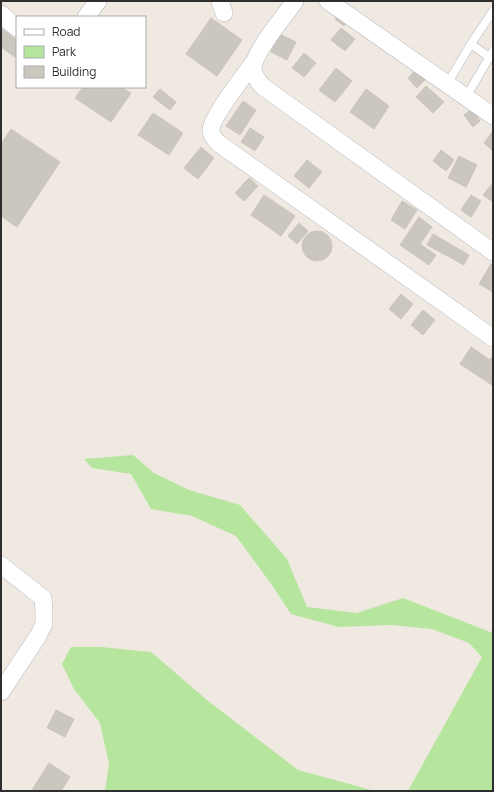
<svg xmlns="http://www.w3.org/2000/svg" width="494" height="792" viewBox="0 0 494 792" font-family="Manrope,sans-serif">
  <style>
    .green { fill: #b6e59e }
    .building { fill: #cbc7bf; stroke: #cbc5ba }
    .lines { fill: none; stroke-linecap: round; stroke-linejoin: round }
    .lane-casing { stroke: #b4b7c1; stroke-width: 9 }
    .street-casing { stroke: #b4b7c1; stroke-width: 18 }
    .lane { stroke: #fff; stroke-width: 8 }
    .street { stroke: #fff; stroke-width: 17 }
  </style>
  <rect width="100%" height="100%" fill="#efe9e1"/>
  <path class="green" d="M 133,455 L 154,473 L 189,490 L 240,505 L 287,559 L 307,607 L 357,613 L 403,598 L 490,632 L 493,631 L 493,791 L 408,791 L 482,657 L 469,643 L 432,629 L 391,625 L 339,627 L 291,614 L 272,585 L 236,536 L 192,516 L 151,509 L 131,474 L 92,468 L 84,459 Z
    M 71,647 L 101,647 L 151,652 L 207,700 L 298,770 L 375,791 L 105,791 L 109,764 L 100,723 L 74,689 L 62,664 Z"/>
  <path class="building" d="M 339,14 L 348,21 L 344,26 L 335,19 Z
    M 211,18 L 242,40 L 217,76 L 186,54 Z
    M 1,28 L 17,40 L 17,54 L 15,57 L 1,47 Z
    M 341,28 L 355,39 L 345,51 L 331,40 Z
    M 279,34 L 296,42 L 287,60 L 271,52 Z
    M 304,53 L 316,63 L 304,77 L 292,68 Z
    M 336,68 L 352,81 L 335,102 L 319,90 Z
    M 418,68 L 427,78 L 417,88 L 408,78 Z
    M 426,86 L 444,102 L 433,113 L 416,97 Z
    M 83,87 L 121,87 L 131,93 L 111,122 L 75,98 Z
    M 160,89 L 176,102 L 170,110 L 153,97 Z
    M 366,89 L 389,106 L 374,129 L 350,112 Z
    M 243,101 L 256,110 L 240,135 L 226,126 Z
    M 472,109 L 480,121 L 473,127 L 464,115 Z
    M 153,113 L 183,133 L 169,155 L 138,135 Z
    M 250,128 L 264,137 L 255,151 L 241,142 Z
    M 11,129 L 60,162 L 17,227 L 1,216 L 1,144 Z
    M 493,131 L 493,151 L 484,143 Z
    M 201,147 L 214,158 L 198,179 L 184,168 Z
    M 441,150 L 454,160 L 446,171 L 433,161 Z
    M 459,156 L 477,165 L 466,187 L 448,178 Z
    M 307,160 L 322,172 L 309,188 L 294,176 Z
    M 249,178 L 258,186 L 244,201 L 235,193 Z
    M 493,183 L 493,202 L 483,195 Z
    M 264,195 L 295,216 L 281,236 L 251,215 Z
    M 471,195 L 481,201 L 471,217 L 461,210 Z
    M 402,201 L 417,210 L 405,229 L 391,220 Z
    M 419,217 L 432,227 L 420,244 L 436,255 L 429,265 L 400,245 Z
    M 299,223 L 308,231 L 297,244 L 288,236 Z
    M302 246a15 15 0 1 1 30 0a15 15 0 1 1-30 0Z
    M 433,234 L 469,255 L 464,265 L 427,245 Z
    M 491,264 L 493,265 L 493,292 L 479,284 Z
    M 401,294 L 413,304 L 401,319 L 389,309 Z
    M 423,310 L 435,320 L 423,335 L 411,325 Z
    M 471,347 L 490,360 L 493,355 L 492,385 L 460,364 Z
    M 56,710 L 74,719 L 65,737 L 47,728 Z
    M 49,763 L 70,777 L 61,791 L 33,791 L 32,790 Z"/>
  <g class="lines">
    <defs>
      <path id="lane" d="M 471,44 L 489,57
        M 447,84 L 471,44 L 493,11
        M 466,97 L 493,51"/>
      <path id="street" d="M 220,1 L 224,13
        M 295,1 C 285,16 252,53 253,70 C 254,76 258,81 262,86 L 493,252
        M 328,1 L 493,116
        M 1,14 L 17,28
        M 86,17 L 98,1
        M 254,62 C 245,74 211,118 211,130 C 211,136 215,139 218,143 L 493,338
        M 1,565 L 43,598 L 44,612 L 44,624 L 38,636 L 1,692"/>
    </defs>
    <use href="#lane" class="lane-casing"/>
    <use href="#street" class="street-casing"/>
    <use href="#lane" class="lane"/>
    <use href="#street" class="street"/>
  </g>
  <rect width="494" height="792" fill="none" stroke="#2e2e2e" stroke-width="4"/>
  <rect x="16" y="16" width="130" height="72" fill="#ffffff" stroke="#ababab"/>
  <rect x="24" y="29" width="20" height="6" fill="#ffffff" stroke="#ababab"/>
  <text x="52" y="36" font-size="12" fill="#2e2e2e">Road</text>
  <rect x="24" y="46" width="20" height="12" fill="#b6e59e" stroke="#ababab"/>
  <text x="52" y="56" font-size="12" fill="#2e2e2e">Park</text>
  <rect x="24" y="66" width="20" height="12" fill="#cbc7bf" stroke="#ababab"/>
  <text x="52" y="76" font-size="12" fill="#2e2e2e">Building</text>
</svg>
